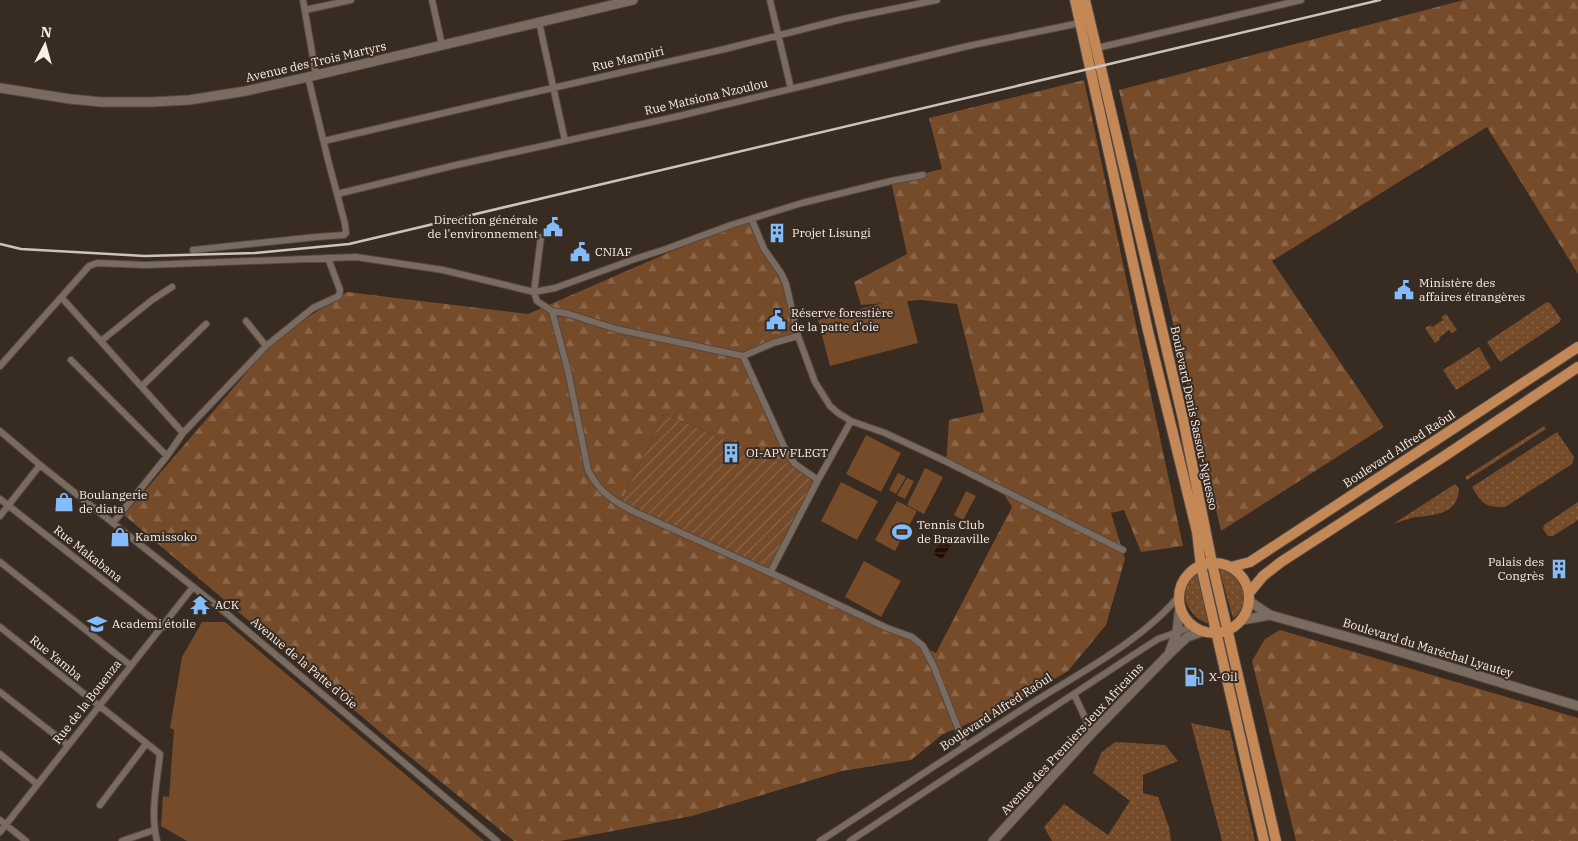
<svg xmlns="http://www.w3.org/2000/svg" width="1578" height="841" viewBox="0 0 1578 841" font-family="'IBM Plex Serif',serif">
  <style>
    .grass { fill: url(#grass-dots) }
    .forest { fill: url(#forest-firs) }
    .garden { fill: url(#garden-furrows) }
    .pitch { fill: #754b2a }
    .water { fill: url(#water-rules) }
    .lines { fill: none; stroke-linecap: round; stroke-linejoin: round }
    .minor-casing { stroke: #534840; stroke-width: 8 }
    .tertiary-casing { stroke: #534840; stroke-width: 11 }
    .secondary-casing { stroke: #534840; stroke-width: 11 }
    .primary-casing { stroke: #534840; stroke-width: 12 }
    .minor { stroke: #7a6b60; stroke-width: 6 }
    .tertiary { stroke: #7a6b60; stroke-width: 9 }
    .secondary { stroke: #7a6b60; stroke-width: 9 }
    .primary { stroke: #c48756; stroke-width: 10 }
    .rail { stroke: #cdc3bd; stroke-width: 2.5 }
    .labels { text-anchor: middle; stroke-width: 4; stroke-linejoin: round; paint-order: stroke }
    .street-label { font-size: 12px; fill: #f8efe9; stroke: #382b21 }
    .poi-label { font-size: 12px; fill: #f8efe9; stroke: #382b21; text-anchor: start }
  </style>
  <defs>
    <pattern id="grass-dots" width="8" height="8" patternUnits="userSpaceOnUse" patternTransform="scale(1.25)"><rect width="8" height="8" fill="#754b2a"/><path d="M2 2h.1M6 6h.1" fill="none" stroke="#896549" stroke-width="1.8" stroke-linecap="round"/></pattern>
    <pattern id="forest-firs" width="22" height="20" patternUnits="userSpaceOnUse" patternTransform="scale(1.25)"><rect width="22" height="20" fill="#754b2a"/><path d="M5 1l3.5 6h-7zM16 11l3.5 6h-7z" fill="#896549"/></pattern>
    <pattern id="garden-furrows" width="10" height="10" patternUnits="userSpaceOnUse" patternTransform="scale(1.25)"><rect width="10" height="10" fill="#754b2a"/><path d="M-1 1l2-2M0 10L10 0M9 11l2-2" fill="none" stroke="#896549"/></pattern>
    <pattern id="water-rules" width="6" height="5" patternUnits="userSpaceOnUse" patternTransform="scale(1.25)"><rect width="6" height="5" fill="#250b00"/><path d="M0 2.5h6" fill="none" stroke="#452f25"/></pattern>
  </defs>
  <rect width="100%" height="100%" fill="#382b21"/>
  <path class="grass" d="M 1547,302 L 1550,303 L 1561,319 L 1560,322 L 1500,362 L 1487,342 Z
    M 1446,314 L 1457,330 L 1452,333 L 1449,330 L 1439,338 L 1440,340 L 1435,343 L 1425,328 L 1430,325 L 1432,327 L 1443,320 L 1441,317 Z
    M 1479,347 L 1491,368 L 1456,390 L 1443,370 Z
    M 1544,426 L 1546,429 L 1467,480 L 1465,477 Z
    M 1557,432 L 1574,457 L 1572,464 L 1505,507 C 1486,508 1481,503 1472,487 Z
    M 1455,484 L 1459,489 C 1457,517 1432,514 1411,518 C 1405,520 1399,522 1393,524 Z
    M 1578,502 L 1578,520 L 1553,536 L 1548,536 L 1543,529 L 1544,525 Z
    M 1219,569 C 1243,569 1254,606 1233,618 Z
    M 1197,574 L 1209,624 C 1186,617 1175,588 1197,574 Z
    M 1191,723 L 1230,731 L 1255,841 L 1222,841 Z
    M 1115,742 L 1165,745 L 1178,761 L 1143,775 L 1143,793 L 1158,797 L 1169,827 L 1171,841 L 1052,841 L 1044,827 L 1064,804 L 1108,835 L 1130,801 L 1093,773 L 1101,753 Z"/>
  <path class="forest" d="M 1464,0 L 1578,0 L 1578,274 L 1487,127 L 1272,261 L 1384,427 L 1221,531 L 1119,90 Z
    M 1084,80 L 1183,546 L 1141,552 L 1124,510 L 1111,513 L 1125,559 L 1106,625 L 1068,671 L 1006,708 L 943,734 L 911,760 L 842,771 L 692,816 L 560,841 L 514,841 L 399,748 L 124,515 L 277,337 L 347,292 L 528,314 L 734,224 L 752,220 L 760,239 L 780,272 L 798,336 L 743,356 L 795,464 L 771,460 L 739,445 L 664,414 L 621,502 L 779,576 L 936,653 L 1012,507 L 1002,491 L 946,464 L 949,420 L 984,412 L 957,304 L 921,300 L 861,305 L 854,282 L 907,254 L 891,181 L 942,169 L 929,118 Z
    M 1280,630 L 1578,718 L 1578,841 L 1296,841 L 1252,661 L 1265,639 Z"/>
  <path class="garden" d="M 664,414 L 739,445 L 771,460 L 795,464 L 818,480 L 770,573 L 621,502 Z"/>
  <path class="pitch" d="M 906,297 L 918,343 L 830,366 L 818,320 Z
    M 866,435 L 901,453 L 881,492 L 846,474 Z
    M 925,468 L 943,477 L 924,514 L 907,505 Z
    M 898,473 L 906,477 L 896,494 L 889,490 Z
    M 907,478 L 914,481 L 905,499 L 897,495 Z
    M 841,482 L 878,501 L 857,540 L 821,521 Z
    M 966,491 L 976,496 L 963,520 L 954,515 Z
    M 897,501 L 917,511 L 895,551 L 875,540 Z
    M 864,561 L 901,581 L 881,617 L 845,597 Z
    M 202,622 L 225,622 L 484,841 L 187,841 L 161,826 L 163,796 L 169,797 L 174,730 L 170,728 L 182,657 Z"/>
  <path class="water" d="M 943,538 L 952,543 L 942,559 L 933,554 Z"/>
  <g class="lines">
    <defs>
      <path id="minor" d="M 303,0 L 316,75
        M 432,0 L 442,45
        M 770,0 L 791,89
        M 305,10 L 351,0
        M 539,22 L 565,141
        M 1097,48 L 1301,0
        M 324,141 L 491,102 L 725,49 L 843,19 L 937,0
        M 337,194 L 456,165 L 679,116 L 968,46 L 1080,23
        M 752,220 L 764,249 L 781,273 L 786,284 L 798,336 L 815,382 L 830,406 L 838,413 L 851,421 L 885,433 L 943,460 L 1123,550
        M 541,237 L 534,292 L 537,301 L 552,311 L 569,314 L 616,329 L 743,356 L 773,343 L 798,336
        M 193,250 L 316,237 L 344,235 L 346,233 L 345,224 L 328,160 L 308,77
        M 62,298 L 183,433
        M 552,311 L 568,371 L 588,470 C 599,492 613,501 635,512 L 784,579 L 887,628 L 912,637 L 923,646 L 934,667 L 965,746
        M 246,321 L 266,346
        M 101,341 L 152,300 L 172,287
        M 743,356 L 786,451 L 795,464 L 818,480 L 851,421
        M 71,360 L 167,456
        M 0,366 L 89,266 L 97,263 L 146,265 L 356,257 L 443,270 L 534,292 L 555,288 L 632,260 L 666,249 L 731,225 L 802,203 L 891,181 L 923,175
        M 142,386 L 206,324
        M 0,431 L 40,465 L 226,613 L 497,841
        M 0,499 L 163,627
        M 0,516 L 40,465
        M 113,523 L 167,456 L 183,433 L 266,346 L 313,308 L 339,296 L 340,290 L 328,258
        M 0,562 L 130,665
        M 770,573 L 818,480
        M 0,627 L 160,754 C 157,783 150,813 157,841
        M 0,692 L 68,745
        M 1074,694 L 1092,733
        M 0,754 L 37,784
        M 100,805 L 146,744
        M 0,820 L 26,841
        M 0,832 L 193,587
        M 122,841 L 154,830
        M 820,841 C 890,796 959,749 1029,705 C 1078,674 1143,640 1179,596
        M 850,841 L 1130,657 L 1158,639 L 1194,626"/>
      <path id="tertiary" d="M 1170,651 L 1177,632 L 1180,605
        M 993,841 L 1092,733 L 1169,654 L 1187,637 L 1204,631"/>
      <path id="secondary" d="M 0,88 L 70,99 L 101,102 L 151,102 L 189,100 L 246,91 L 308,77 L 633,0
        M 1249,601 L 1270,615 L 1380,646 L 1578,706
        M 1242,620 L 1270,615"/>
      <path id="primary" d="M 1075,0 L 1148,331 L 1197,532 L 1201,566 L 1264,841
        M 1085,0 L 1183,419 L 1212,563 L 1276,841
        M1179 598a35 35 0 1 1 70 0a35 35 0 1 1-70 0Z
        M 1231,567 L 1250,562 L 1578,347
        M 1249,593 L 1263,576 L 1281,562 L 1443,457 L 1578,367"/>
    </defs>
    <use href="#minor" class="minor-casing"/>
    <use href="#tertiary" class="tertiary-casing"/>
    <use href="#secondary" class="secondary-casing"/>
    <use href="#primary" class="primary-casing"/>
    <use href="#minor" class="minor"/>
    <use href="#tertiary" class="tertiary"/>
    <use href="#secondary" class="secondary"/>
    <use href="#primary" class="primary"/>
    <path class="rail" d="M 0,244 L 21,249 L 145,256 L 255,253 L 349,244 L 1380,0"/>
  </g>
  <defs>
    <symbol id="civic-bare" viewBox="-9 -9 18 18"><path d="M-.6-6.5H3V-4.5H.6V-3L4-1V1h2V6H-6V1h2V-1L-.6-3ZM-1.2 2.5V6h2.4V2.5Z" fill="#82bcfa" stroke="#382b21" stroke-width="2.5" paint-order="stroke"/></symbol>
    <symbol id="building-bare" viewBox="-9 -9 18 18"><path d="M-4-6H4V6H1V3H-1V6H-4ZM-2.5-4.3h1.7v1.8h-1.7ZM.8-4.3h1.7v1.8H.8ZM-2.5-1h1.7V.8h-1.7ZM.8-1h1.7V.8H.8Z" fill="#82bcfa" stroke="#382b21" stroke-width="2.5" paint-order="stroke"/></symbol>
    <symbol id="shop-bare" viewBox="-9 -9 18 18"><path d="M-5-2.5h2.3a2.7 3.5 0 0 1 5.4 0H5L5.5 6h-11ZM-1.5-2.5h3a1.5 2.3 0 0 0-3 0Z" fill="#82bcfa" stroke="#382b21" stroke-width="2.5" paint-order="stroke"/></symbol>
    <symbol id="stadium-bare" viewBox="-9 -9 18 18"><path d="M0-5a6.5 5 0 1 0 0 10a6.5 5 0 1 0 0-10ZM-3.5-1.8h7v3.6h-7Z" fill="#82bcfa" stroke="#382b21" stroke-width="2.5" paint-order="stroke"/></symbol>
    <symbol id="temple-bare" viewBox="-9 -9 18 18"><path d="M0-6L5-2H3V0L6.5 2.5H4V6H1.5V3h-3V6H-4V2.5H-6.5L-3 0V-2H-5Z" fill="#82bcfa" stroke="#382b21" stroke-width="2.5" paint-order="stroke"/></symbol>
    <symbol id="school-bare" viewBox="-9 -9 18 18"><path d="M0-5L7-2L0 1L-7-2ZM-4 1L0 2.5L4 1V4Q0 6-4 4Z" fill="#82bcfa" stroke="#382b21" stroke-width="2.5" paint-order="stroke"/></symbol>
    <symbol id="fuel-bare" viewBox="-9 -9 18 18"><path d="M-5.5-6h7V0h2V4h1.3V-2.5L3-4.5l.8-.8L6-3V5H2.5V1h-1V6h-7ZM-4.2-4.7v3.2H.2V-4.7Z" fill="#82bcfa" stroke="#382b21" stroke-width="2.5" paint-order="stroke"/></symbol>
  </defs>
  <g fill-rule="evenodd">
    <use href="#civic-bare" x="539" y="213" width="28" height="28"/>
    <use href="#building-bare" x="763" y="219" width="28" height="28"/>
    <use href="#civic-bare" x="566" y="238" width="28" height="28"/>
    <use href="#civic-bare" x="1390" y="276" width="28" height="28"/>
    <use href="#civic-bare" x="762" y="306" width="28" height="28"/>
    <use href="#building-bare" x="717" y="439" width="28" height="28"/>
    <use href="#shop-bare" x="50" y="488" width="28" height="28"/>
    <use href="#stadium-bare" x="888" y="518" width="28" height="28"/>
    <use href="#shop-bare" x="106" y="523" width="28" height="28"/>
    <use href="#building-bare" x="1545" y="555" width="28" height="28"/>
    <use href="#temple-bare" x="186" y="591" width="28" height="28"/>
    <use href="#school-bare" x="83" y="610" width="28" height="28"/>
    <use href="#fuel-bare" x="1180" y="663" width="28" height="28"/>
  </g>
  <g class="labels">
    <g class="street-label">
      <text transform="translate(628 59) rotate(-13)" y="4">Rue Mampiri</text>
      <text transform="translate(316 62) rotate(-13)" y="4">Avenue des Trois Martyrs</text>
      <text transform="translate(706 97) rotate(-13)" y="4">Rue Matsiona Nzoulou</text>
      <text transform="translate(1194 418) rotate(78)" y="4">Boulevard Denis Sassou-Nguesso</text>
      <text transform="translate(1399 449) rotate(-33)" y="4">Boulevard Alfred Raôul</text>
      <text transform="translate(88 554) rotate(38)" y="4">Rue Makabana</text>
      <text transform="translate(1428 648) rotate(17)" y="4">Boulevard du Maréchal Lyautey</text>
      <text transform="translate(56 658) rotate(39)" y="4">Rue Yamba</text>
      <text transform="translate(304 663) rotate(40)" y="4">Avenue de la Patte d'Oie</text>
      <text transform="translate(87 702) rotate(-52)" y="4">Rue de la Bouenza</text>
      <text transform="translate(996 712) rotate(-33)" y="4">Boulevard Alfred Raôul</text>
      <text transform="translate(1072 739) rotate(-47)" y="4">Avenue des Premiers Jeux Africains</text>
    </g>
    <g class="poi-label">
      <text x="538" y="224" text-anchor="end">Direction générale<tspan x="538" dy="14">de l'environnement</tspan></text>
      <text x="792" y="237">Projet Lisungi</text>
      <text x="595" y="256">CNIAF</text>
      <text x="1419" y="287">Ministère des<tspan x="1419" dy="14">affaires étrangères</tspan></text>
      <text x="791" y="317">Réserve forestière<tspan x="791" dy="14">de la patte d'oie</tspan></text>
      <text x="746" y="457">OI-APV FLEGT</text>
      <text x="79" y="499">Boulangerie<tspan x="79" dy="14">de diata</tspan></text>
      <text x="917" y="529">Tennis Club<tspan x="917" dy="14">de Brazaville</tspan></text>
      <text x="135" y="541">Kamissoko</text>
      <text x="1544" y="566" text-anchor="end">Palais des<tspan x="1544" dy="14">Congrès</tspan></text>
      <text x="215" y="609">ACK</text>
      <text x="112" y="628">Academi étoile</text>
      <text x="1209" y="681">X-Oil</text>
    </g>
  </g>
  <g transform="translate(45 45) rotate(6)" stroke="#382b21" stroke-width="4" paint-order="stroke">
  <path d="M0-4L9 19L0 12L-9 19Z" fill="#f8efe9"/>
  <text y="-8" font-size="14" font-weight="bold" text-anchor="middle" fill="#f8efe9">N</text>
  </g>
</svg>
